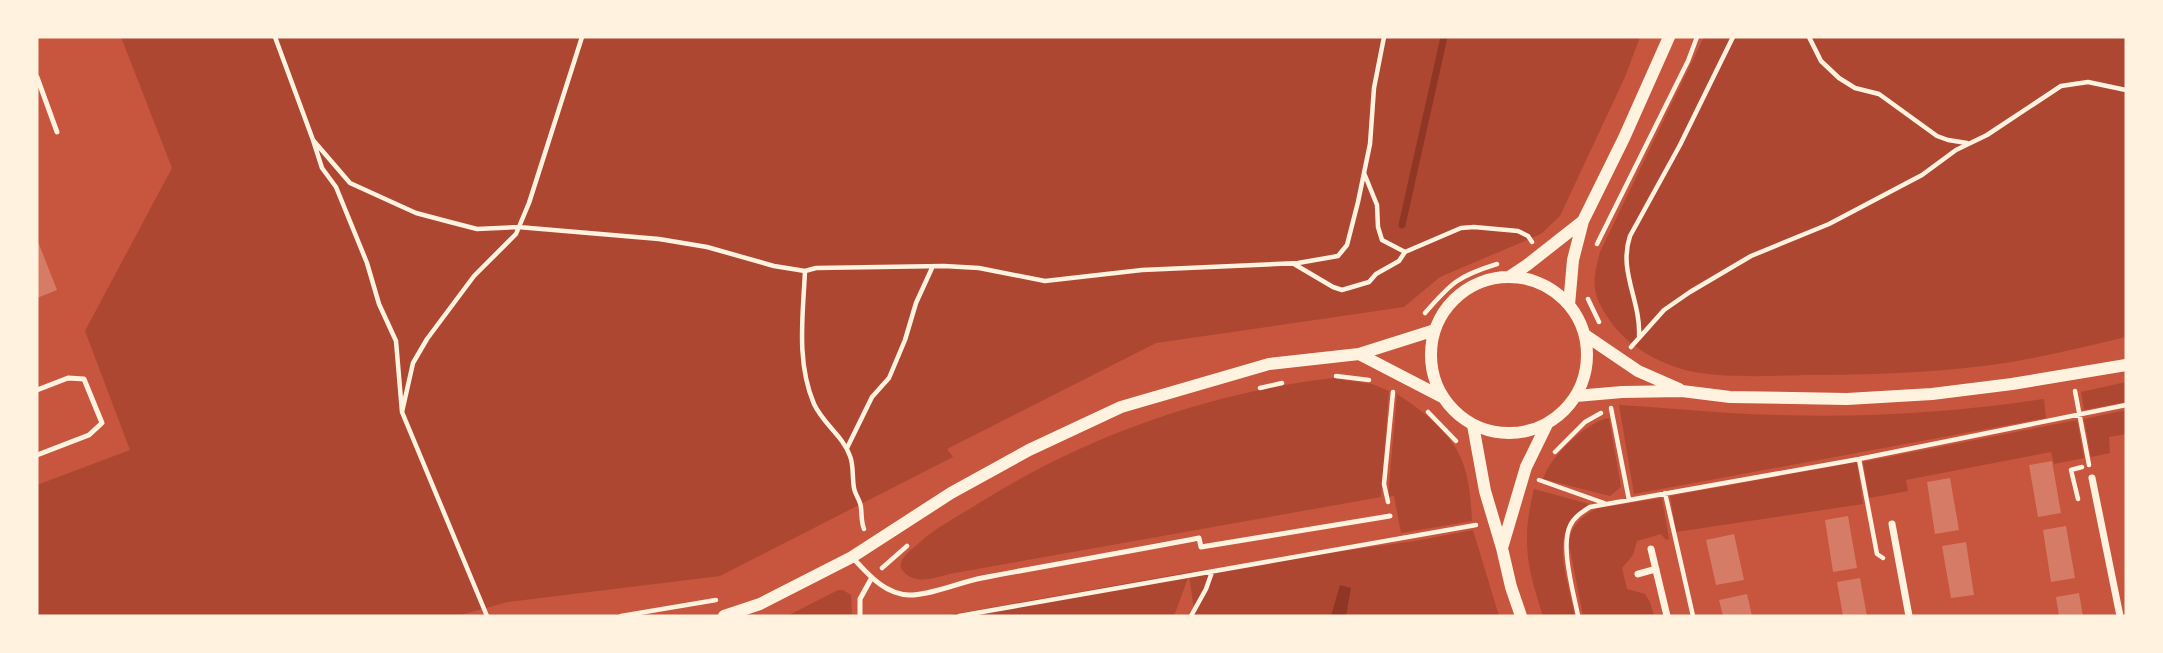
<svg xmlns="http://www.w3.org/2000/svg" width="2163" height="653" viewBox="0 0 2163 653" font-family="'PT Sans',sans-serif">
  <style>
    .green { fill: #ae4732 }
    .water { fill: #8f3625 }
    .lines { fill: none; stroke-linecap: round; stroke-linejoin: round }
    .stream { stroke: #8f3625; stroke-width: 7 }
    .building { fill: #d67c66 }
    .path { stroke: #fff3e0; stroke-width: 4.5 }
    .service { stroke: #fff3e0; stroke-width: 5 }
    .minor { stroke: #fff3e0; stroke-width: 7 }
    .tertiary { stroke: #fff3e0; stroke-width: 12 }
  </style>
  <rect width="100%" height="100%" fill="#c8553d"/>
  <path class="green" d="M 121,37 L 1640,37 L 1625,77 L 1560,216 L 1541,234 L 1440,277 L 1404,307 L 1156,343 L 947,449 L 953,457 L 720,576 L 508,602 L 457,616 L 37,616 L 37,485 L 130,450 L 85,331 L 172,168 Z
    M 1704,37 L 2126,37 L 2126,337 C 2082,347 2037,359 1991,365 C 1929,373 1868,375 1805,375 C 1771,376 1727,378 1694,372 C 1664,366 1632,349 1613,325 C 1592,296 1591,285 1600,252 Z
    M 1333,378 L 1372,384 L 1389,391 L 1381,497 L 949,574 C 935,578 915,585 904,572 C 901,569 900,567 901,563 C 903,555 913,549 919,543 C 935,528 957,517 976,505 C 1083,437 1207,393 1333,378 Z
    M 2126,382 L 2126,402 L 2084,410 L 2081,392 Z
    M 1397,394 C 1420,409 1448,430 1460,456 C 1469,475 1471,500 1472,521 L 1401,533 L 1394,496 L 1388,497 Z
    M 2044,399 L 2046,418 L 1634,494 L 1619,405 C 1673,408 1725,414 1779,415 C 1867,418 1956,412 2044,399 Z
    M 2126,410 L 2126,434 L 2109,437 L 2110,453 L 2091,457 L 2084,419 Z
    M 1609,418 L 1621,487 L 1610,496 L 1543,479 C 1550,457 1586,422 1609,418 Z
    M 2077,420 L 2084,458 L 2054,464 L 2051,452 L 1906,480 L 1908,491 L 1869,498 L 1863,462 Z
    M 1857,462 L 1863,504 L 1676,532 L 1670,496 Z
    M 1534,489 L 1589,504 C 1582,510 1574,515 1569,524 C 1554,549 1570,589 1575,616 L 1543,616 C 1527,567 1521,541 1534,489 Z
    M 1662,498 L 1669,539 L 1666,540 L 1661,534 L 1637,541 L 1633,555 L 1622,568 L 1627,589 L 1645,594 L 1650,602 L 1654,616 L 1583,616 L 1569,544 C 1570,526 1583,515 1598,508 Z
    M 1473,530 L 1499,616 L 1195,616 L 1189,575 L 1174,616 L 943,616 L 1190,572 L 1415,541 Z
    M 838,590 L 843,590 L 851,595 L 852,616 L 787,616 Z"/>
  <path class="water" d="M 1340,585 L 1351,588 L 1346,616 L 1331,616 Z"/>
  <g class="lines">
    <path class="stream" d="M 1402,225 L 1444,37"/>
  </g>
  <path class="building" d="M 37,239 L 57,290 L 37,298 Z
    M 2052,461 L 2061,513 L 2038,517 L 2029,465 Z
    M 1950,478 L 1959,530 L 1935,534 L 1927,482 Z
    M 1848,516 L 1857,568 L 1833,572 L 1825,520 Z
    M 2066,526 L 2075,578 L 2051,582 L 2043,530 Z
    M 1734,534 L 1744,580 L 1716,585 L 1706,540 Z
    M 1966,542 L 1974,595 L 1951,598 L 1942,546 Z
    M 1860,578 L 1867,616 L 1843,616 L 1837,582 Z
    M 2079,593 L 2083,616 L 2059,616 L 2056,597 Z
    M 1747,594 L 1752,616 L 1723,616 L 1719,600 Z"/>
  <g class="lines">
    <path class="path" d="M 275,37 L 313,140
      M 1809,37 L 1821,61 L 1839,78 L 1855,88 L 1879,94 L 1937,136 L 1948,140 L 1967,143
      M 1364,173 L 1377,205 L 1378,227 L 1382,240 L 1405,252 L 1461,228 L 1474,227 L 1518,231 L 1528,236 L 1532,242
      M 1597,244 L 1688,61 L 1697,37
      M 1294,264 L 1333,287 L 1342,290 L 1369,282 L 1376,274 L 1399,261 L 1405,252
      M 1588,299 L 1599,322
      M 1425,313 C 1451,283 1458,276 1497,264
      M 1639,336 C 1641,301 1618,271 1630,236 L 1680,145 L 1733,37
      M 1631,347 L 1664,310 L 1690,292 L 1751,256 L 1829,224 L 1922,175 L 1956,150 L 1987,135 L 2061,86 L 2088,82 L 2126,90
      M 1336,376 L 1369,380
      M 1260,388 L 1282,383
      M 2075,391 L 2089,465
      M 1611,408 L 1629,500
      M 402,412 L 396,341 L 379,304 L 367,263 L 336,187 L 322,168 L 313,140 L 350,183 L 416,213 L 450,222 L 477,229 L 518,227 L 659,239 L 707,247 L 774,266 L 805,271
      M 1428,412 L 1456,441
      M 847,448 L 872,397 L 889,378 L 905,340 L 916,303 L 932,268
      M 1555,452 L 1585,422 L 1601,413
      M 1859,459 L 1877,554 L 1883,558
      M 1539,480 L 1604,503
      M 1665,493 L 1693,616
      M 2078,499 L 2071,470 L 2082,467
      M 1388,502 L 1384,484 L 1393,392
      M 864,529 C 861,521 862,516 861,508 C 861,501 855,495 854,488 C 852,478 854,466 850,456 C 843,436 824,425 814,404 C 796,362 803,315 805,271 L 816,268 L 944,266 L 979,268 L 1045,281 L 1142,270 L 1298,263 L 1338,256 L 1347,245 L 1358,202 L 1370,144 L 1374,88 L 1384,37
      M 882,568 L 907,546
      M 487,616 L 402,412 L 413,363 L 427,339 L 474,276 L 516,234 L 529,203 L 582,37
      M 621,616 L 716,600
      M 959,616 L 1476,525
      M 1191,616 L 1206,589 L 1212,572
      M 1578,616 C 1574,594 1560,547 1570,526 C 1574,517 1582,512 1590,507 L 1859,459 L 2126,405"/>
    <path class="service" d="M 37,77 L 57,132
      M 37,390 L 68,378 L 84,379 L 102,423 L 89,435 L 37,455
      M 852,557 C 868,574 884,594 909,595 C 932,595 960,582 982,578 C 1055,564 1127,552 1199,538 L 1201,547 L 1390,516
      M 860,616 L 860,599 L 871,579"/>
    <path class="minor" d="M 2092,478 L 2120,616
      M 1892,524 L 1909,616
      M 1651,549 L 1667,616
      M 1638,574 L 1656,569"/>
    <path class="tertiary" d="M 1509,277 L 1527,265 L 1583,221
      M1431 355a78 78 0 1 1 156 0a78 78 0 1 1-156 0Z
      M 1569,305 L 1573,260 L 1583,221 L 1624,138 L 1669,37
      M 1585,335 L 1638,371 L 1679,389
      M 1359,354 L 1444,398
      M 1576,396 L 1622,392 L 1682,391 L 1730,397 L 1847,399 L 1932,394 L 2012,384 L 2126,365
      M 1473,425 L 1485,491 L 1502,548 L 1511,587 L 1521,616
      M 1502,548 L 1526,467 L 1547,424
      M 724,616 L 760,604 L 852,557 L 951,493 L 1029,450 L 1121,407 L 1269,364 L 1359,354 L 1435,330"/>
  </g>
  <rect width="2163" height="653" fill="none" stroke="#fff3e0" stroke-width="77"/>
</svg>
